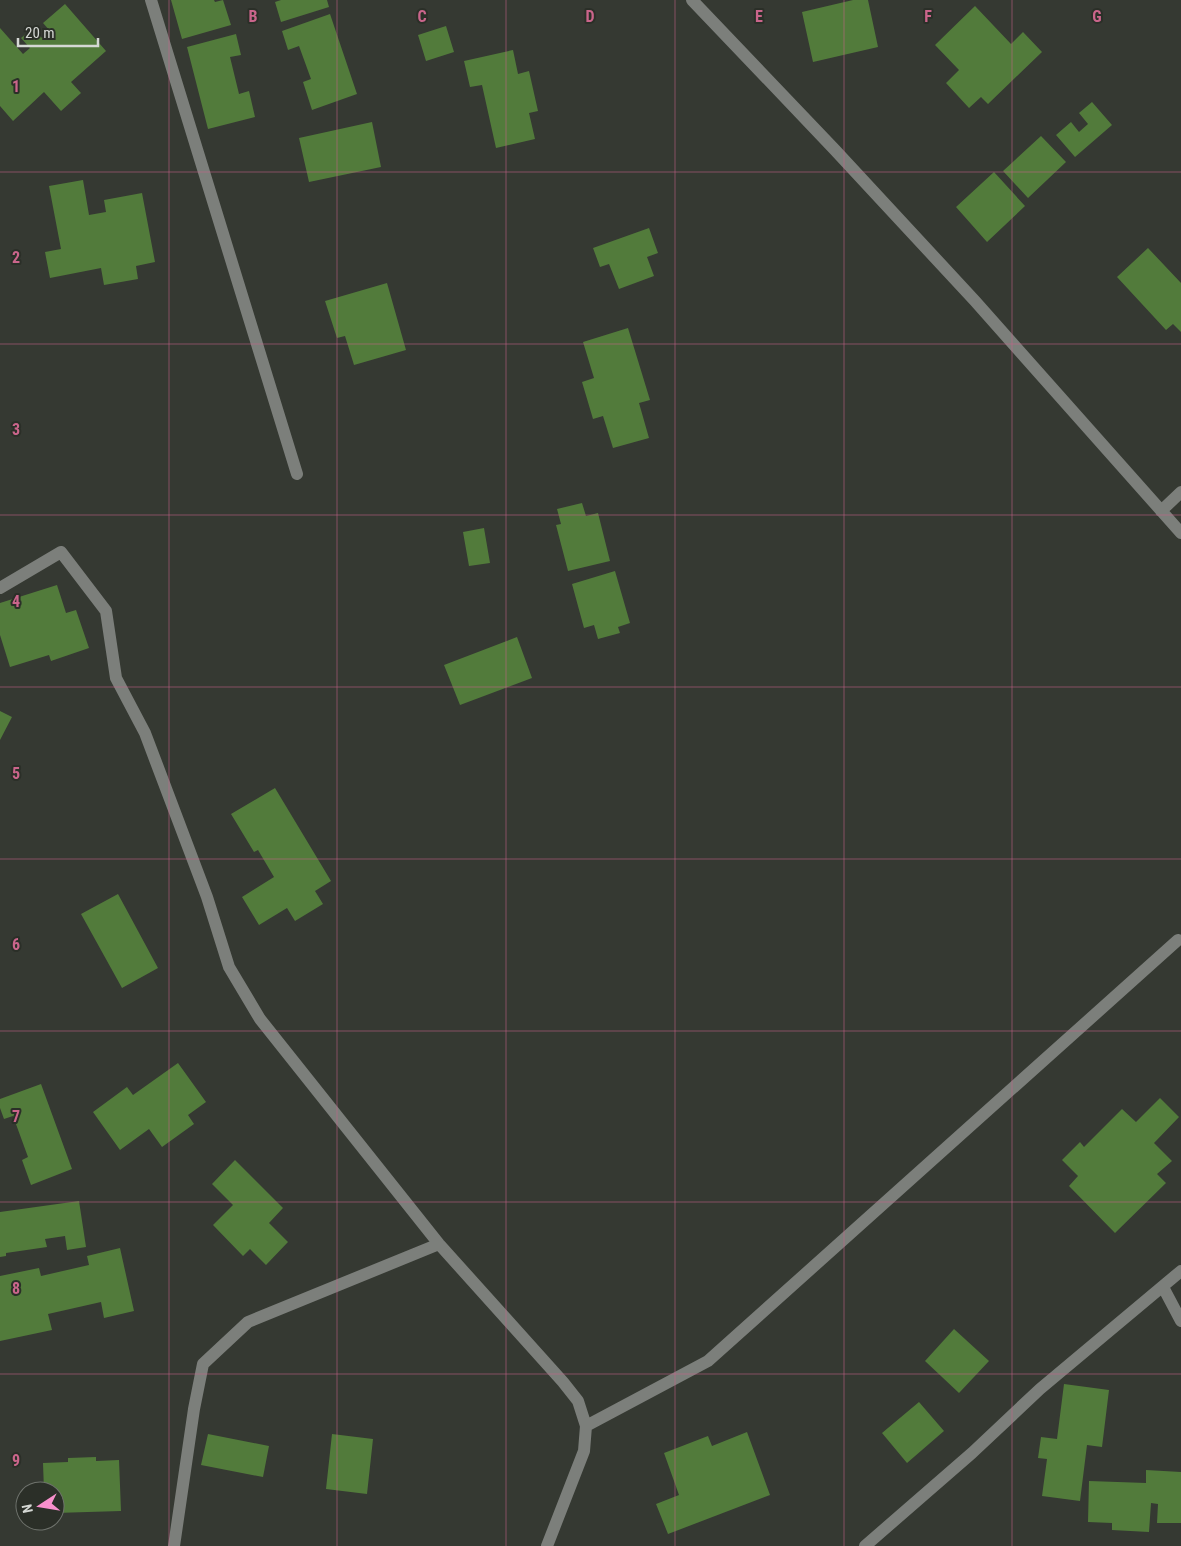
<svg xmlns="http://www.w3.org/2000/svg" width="1181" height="1546" viewBox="0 0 1181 1546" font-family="'Roboto Condensed',sans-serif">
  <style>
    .building { fill: #527b3b }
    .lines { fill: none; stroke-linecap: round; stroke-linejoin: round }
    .minor { stroke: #7c7f7b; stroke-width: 12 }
    .grid { fill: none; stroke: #ca658b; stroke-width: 1; stroke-opacity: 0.55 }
    .grid-label { font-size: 16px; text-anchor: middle; font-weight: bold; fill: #ca658b; stroke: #2b2f28; stroke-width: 4; stroke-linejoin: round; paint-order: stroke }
  </style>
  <rect width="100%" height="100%" fill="#353932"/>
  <path class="building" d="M 171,0 L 214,0 L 215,2 L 223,0 L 231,25 L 182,39 Z
    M 281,0 L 327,0 L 329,7 L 281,22 L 275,2 Z
    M 853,0 L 868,0 L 878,47 L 813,62 L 802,12 Z
    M 65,4 L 106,51 L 71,82 L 81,93 L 61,111 L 44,92 L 13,121 L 0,106 L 0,28 L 23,54 L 30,48 L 21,38 L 33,28 L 42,38 L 50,31 L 43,23 Z
    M 975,6 L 1011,44 L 1023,32 L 1042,52 L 988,104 L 981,97 L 969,108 L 946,83 L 959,70 L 935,45 Z
    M 330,14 L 357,94 L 312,110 L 303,82 L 311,79 L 299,46 L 288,50 L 282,31 Z
    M 446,26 L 454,52 L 426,61 L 418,35 Z
    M 236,34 L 241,55 L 230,57 L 239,94 L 249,91 L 255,117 L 208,129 L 187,47 Z
    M 513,50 L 518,74 L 529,71 L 538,111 L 529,113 L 535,139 L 496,148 L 482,85 L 470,87 L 464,61 Z
    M 1092,102 L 1112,125 L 1075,157 L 1056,135 L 1071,122 L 1079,132 L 1088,124 L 1079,113 Z
    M 372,122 L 381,167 L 309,182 L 299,138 Z
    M 1041,136 L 1066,162 L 1028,198 L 1003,171 Z
    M 994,172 L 1025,206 L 987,242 L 956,207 Z
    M 83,180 L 89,215 L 106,212 L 104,200 L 142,193 L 155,262 L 136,266 L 138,279 L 104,285 L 101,268 L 50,278 L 45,252 L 61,249 L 49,186 Z
    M 649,228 L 658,253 L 647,257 L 654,276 L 619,289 L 609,264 L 600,267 L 593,248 Z
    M 1148,248 L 1181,283 L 1181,332 L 1173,324 L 1166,330 L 1117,277 Z
    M 387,283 L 406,350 L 354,365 L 345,336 L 337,338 L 325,301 Z
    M 628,328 L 650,400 L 639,403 L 649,438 L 613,448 L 603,416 L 593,419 L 582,382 L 594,378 L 583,342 Z
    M 582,503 L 586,516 L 598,513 L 610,561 L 568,571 L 556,525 L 561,524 L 557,509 Z
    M 484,528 L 490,563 L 469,566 L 463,532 Z
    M 615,571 L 630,623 L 618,627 L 620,633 L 598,639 L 594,625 L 584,628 L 572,584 Z
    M 57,585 L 66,613 L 76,610 L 89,648 L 51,661 L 49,655 L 10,667 L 0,635 L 0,603 Z
    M 517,637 L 532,678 L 460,705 L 444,665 Z
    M 0,711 L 12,717 L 0,740 Z
    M 275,788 L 331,881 L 315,891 L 323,904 L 295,921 L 287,908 L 259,925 L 242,897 L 274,877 L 258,850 L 254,852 L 231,814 Z
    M 118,894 L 158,968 L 122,988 L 81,914 Z
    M 178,1063 L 206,1102 L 188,1115 L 194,1124 L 162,1147 L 149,1129 L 120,1150 L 93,1112 L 127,1087 L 133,1095 Z
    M 41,1084 L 72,1169 L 31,1185 L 22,1160 L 28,1157 L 13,1116 L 4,1119 L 0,1108 L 0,1099 Z
    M 1160,1098 L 1179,1117 L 1154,1143 L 1172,1161 L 1157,1174 L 1166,1183 L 1115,1233 L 1069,1186 L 1078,1176 L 1062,1160 L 1080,1142 L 1084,1147 L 1122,1109 L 1136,1122 Z
    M 235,1160 L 283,1208 L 269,1223 L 288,1242 L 266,1265 L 250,1249 L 243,1256 L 213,1225 L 233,1205 L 212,1184 Z
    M 79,1201 L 86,1247 L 67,1250 L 65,1236 L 45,1239 L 47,1247 L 6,1253 L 6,1256 L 0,1257 L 0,1212 Z
    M 120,1248 L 134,1311 L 104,1318 L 101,1302 L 48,1314 L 52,1330 L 0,1341 L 0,1276 L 39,1268 L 41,1276 L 89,1265 L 87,1256 Z
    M 954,1329 L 989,1361 L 959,1393 L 925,1361 Z
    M 1064,1384 L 1109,1390 L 1102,1447 L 1087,1445 L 1080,1501 L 1042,1496 L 1047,1459 L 1038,1458 L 1041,1437 L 1057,1439 Z
    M 919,1402 L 944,1431 L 907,1463 L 882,1433 Z
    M 747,1432 L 770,1495 L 668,1534 L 656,1504 L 679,1495 L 664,1453 L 708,1436 L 712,1446 Z
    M 208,1434 L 269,1446 L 263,1477 L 201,1465 Z
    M 332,1434 L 373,1439 L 367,1494 L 326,1489 Z
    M 96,1457 L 96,1461 L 119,1460 L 121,1511 L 55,1513 L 55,1491 L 44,1491 L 43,1463 L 68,1462 L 68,1458 Z
    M 1146,1470 L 1181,1472 L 1181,1523 L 1157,1523 L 1158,1504 L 1151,1503 L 1149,1532 L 1112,1530 L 1112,1523 L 1088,1522 L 1089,1481 L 1146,1483 Z"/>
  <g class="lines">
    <path class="minor" d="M 151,0 L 297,474
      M 692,0 L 835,150 L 975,301 L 1181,533
      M 1161,511 L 1181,492
      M 0,588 L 61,552 L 106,611 L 116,678 L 145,733 L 207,897 L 229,967 L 260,1019 L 439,1244 L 563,1382 L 578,1401 L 586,1426 L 584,1451 L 547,1546
      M 1163,1287 L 1181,1321
      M 586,1426 L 708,1361 L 1178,940
      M 174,1546 L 194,1409 L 203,1364 L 248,1322 L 439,1244
      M 865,1546 L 972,1453 L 1040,1389 L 1181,1271"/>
  </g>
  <path class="grid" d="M 169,0 L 169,1546M 337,0 L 337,1546M 506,0 L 506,1546M 675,0 L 675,1546M 844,0 L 844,1546M 1012,0 L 1012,1546M 0,172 L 1181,172M 0,344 L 1181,344M 0,515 L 1181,515M 0,687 L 1181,687M 0,859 L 1181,859M 0,1031 L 1181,1031M 0,1202 L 1181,1202M 0,1374 L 1181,1374"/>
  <g class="grid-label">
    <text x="253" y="22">B</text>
    <text x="422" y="22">C</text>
    <text x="590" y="22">D</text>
    <text x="759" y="22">E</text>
    <text x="928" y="22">F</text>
    <text x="1097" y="22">G</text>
    <text x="16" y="92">1</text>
    <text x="16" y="263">2</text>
    <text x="16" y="435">3</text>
    <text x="16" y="607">4</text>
    <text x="16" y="779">5</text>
    <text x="16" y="950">6</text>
    <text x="16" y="1122">7</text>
    <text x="16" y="1294">8</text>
    <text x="16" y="1466">9</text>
  </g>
  <g transform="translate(40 1506) rotate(258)"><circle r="24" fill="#2b2f28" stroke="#6f736d"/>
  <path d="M0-4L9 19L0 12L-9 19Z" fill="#f890cc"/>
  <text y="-8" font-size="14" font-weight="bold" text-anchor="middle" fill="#d5d8d4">N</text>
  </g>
  <path d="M18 38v8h80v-8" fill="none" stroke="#d5d8d4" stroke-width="2.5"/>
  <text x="25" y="38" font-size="15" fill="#d5d8d4" stroke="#2b2f28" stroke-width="4" paint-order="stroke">20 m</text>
</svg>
